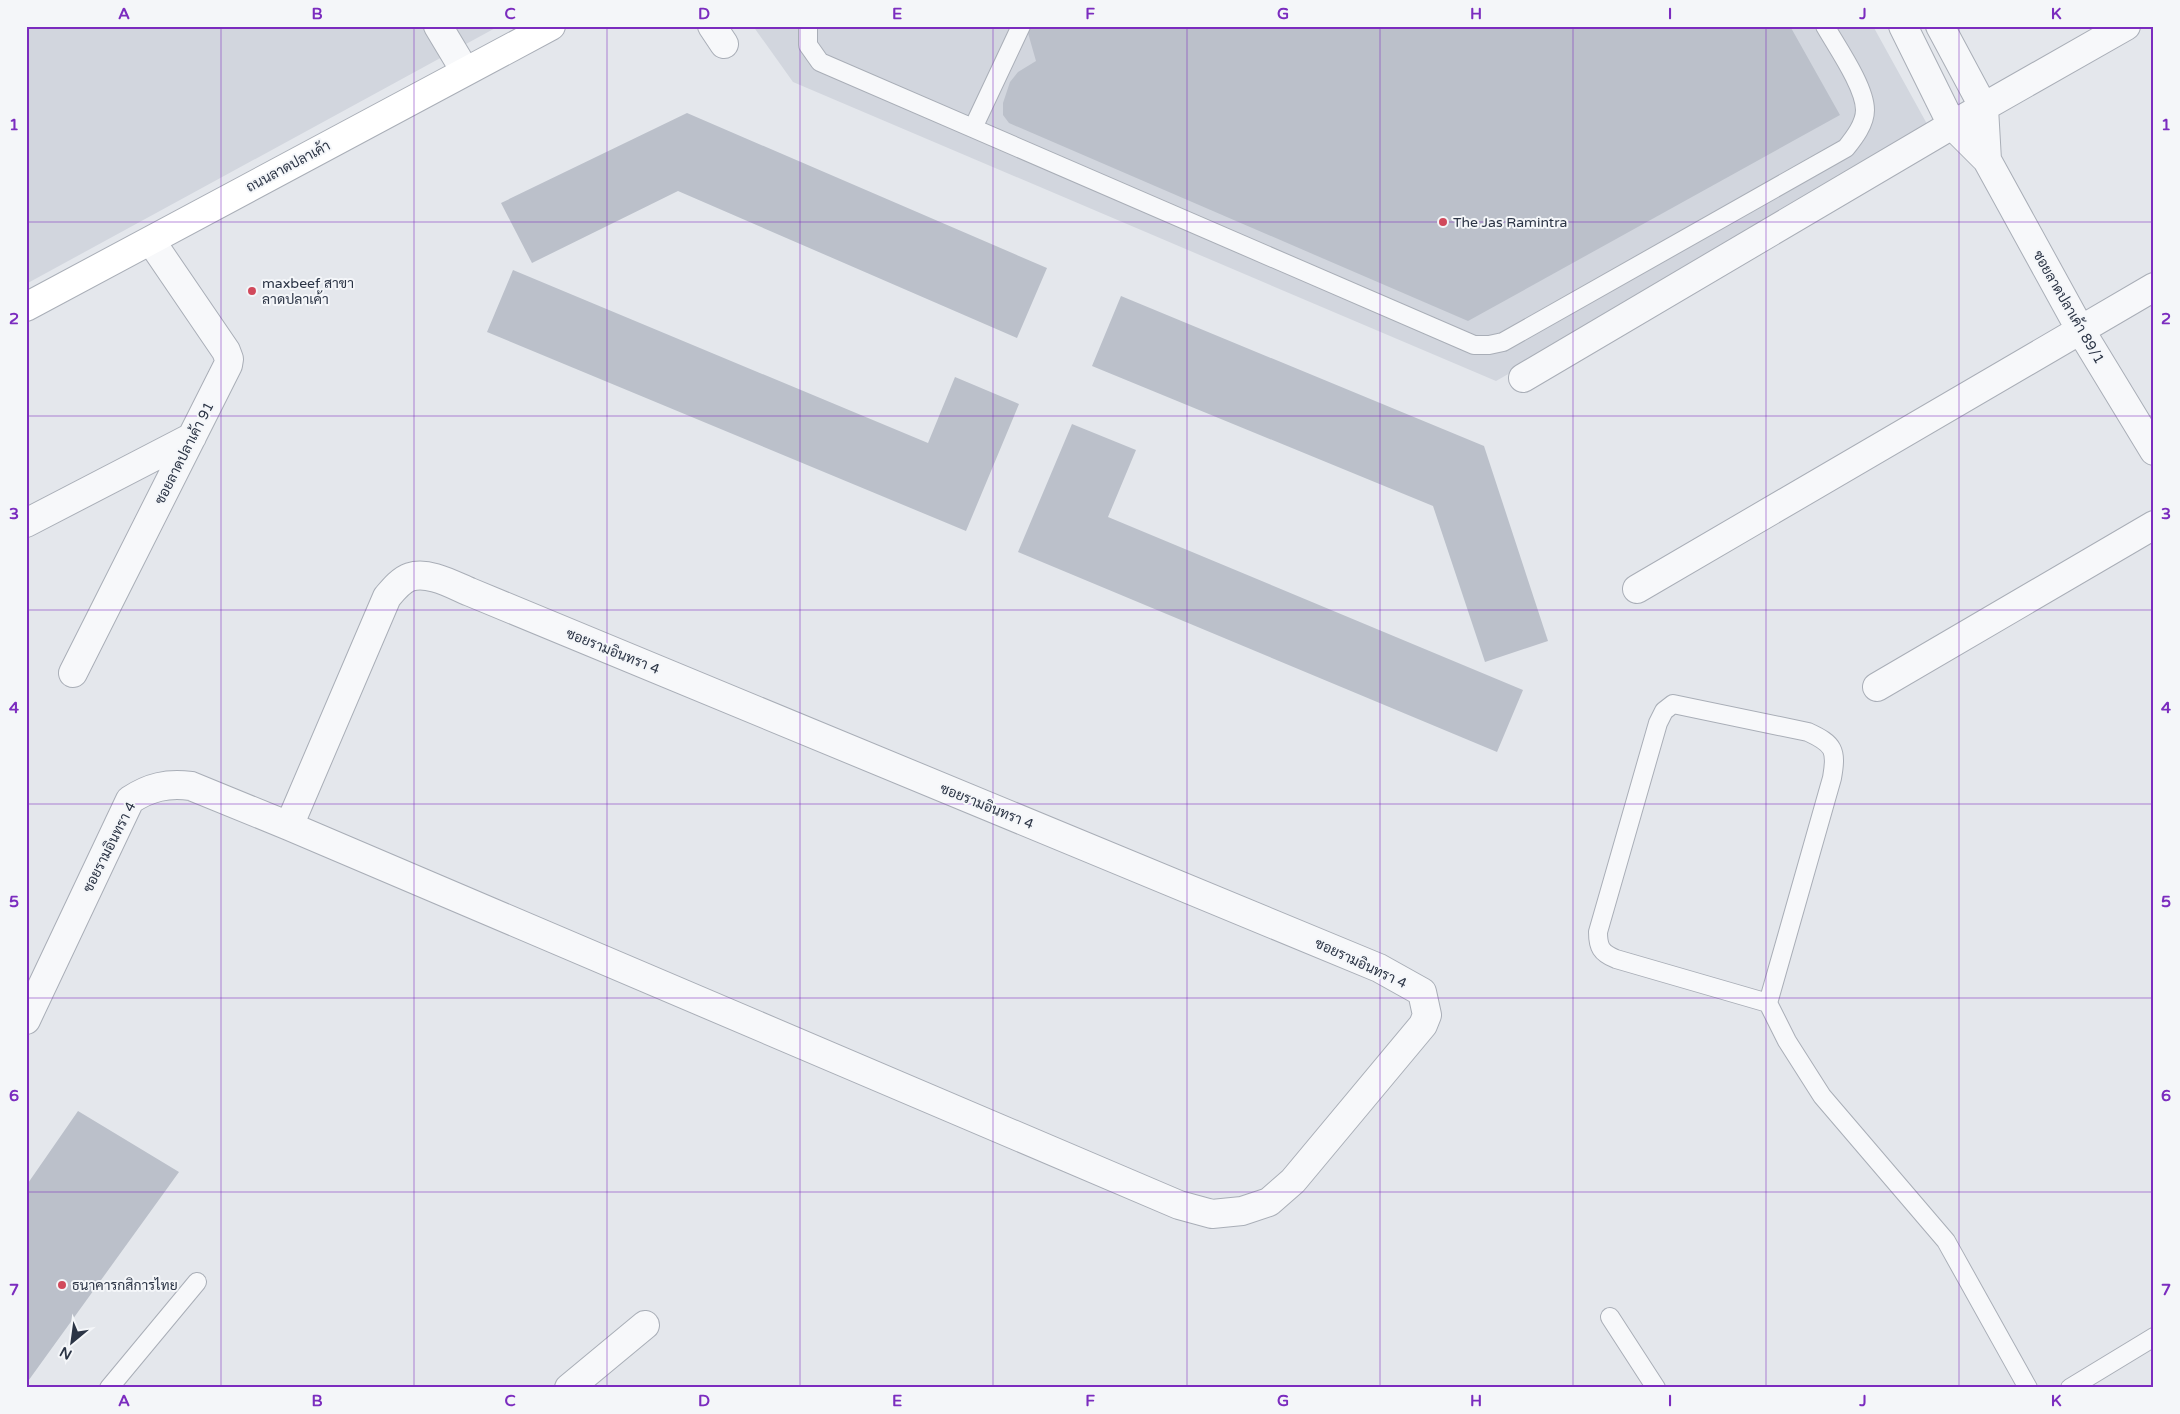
<svg xmlns="http://www.w3.org/2000/svg" width="2180" height="1414" viewBox="0 0 2180 1414" font-family="'Varela Round',Sarabun,sans-serif">
  <style>
    .built { fill: #d2d6de }
    .building { fill: #bbc0ca }
    .lines { fill: none; stroke-linecap: round; stroke-linejoin: round }
    .service-casing { stroke: #a9aeb7; stroke-width: 20 }
    .minor-casing { stroke: #a9aeb7; stroke-width: 30 }
    .secondary-casing { stroke: #a9aeb7; stroke-width: 30 }
    .service { stroke: #f7f8fa; stroke-width: 18 }
    .minor { stroke: #f7f8fa; stroke-width: 28 }
    .secondary { stroke: #fff; stroke-width: 28 }
    .grid { fill: none; stroke: #7b2cbf; stroke-width: 1; stroke-opacity: 0.55 }
    .poi-dot { fill: #d1495b; stroke: #f4f6f9; stroke-width: 2 }
    .labels { text-anchor: middle; stroke-width: 4; stroke-linejoin: round; paint-order: stroke }
    .street-label { font-size: 14px; fill: #2b3445; stroke: #f4f6f9 }
    .poi-label { font-size: 14px; fill: #2b3445; stroke: #f4f6f9; text-anchor: start }
    .neatline { fill: none; stroke: #7b2cbf; stroke-width: 2 }
    .grid-label { font-size: 16px; text-anchor: middle; font-weight: bold; fill: #7b2cbf }
  </style>
  <rect width="100%" height="100%" fill="#e4e7ec"/>
  <path class="built" d="M 26,26 L 499,26 L 26,284 Z
    M 753,26 L 1873,26 L 1932,133 L 1496,381 L 793,82 Z"/>
  <path class="building" d="M 1026,26 L 1790,26 L 1840,115 L 1468,321 L 1009,123 L 1003,115 L 1003,103 L 1010,82 L 1018,72 L 1036,61 Z
    M 687,113 L 1047,268 L 1017,338 L 678,191 L 532,263 L 501,203 Z
    M 513,270 L 928,443 L 955,377 L 1019,404 L 966,531 L 487,332 Z
    M 1121,296 L 1484,446 L 1548,641 L 1485,662 L 1433,506 L 1092,366 Z
    M 1072,424 L 1136,450 L 1108,517 L 1523,690 L 1497,752 L 1018,552 Z
    M 78,1111 L 179,1172 L 26,1384 L 26,1186 Z"/>
  <g class="lines">
    <defs>
      <path id="service" d="M 808,26 L 808,45 L 820,62 L 1474,345 L 1489,345 L 1503,342 L 1846,148 C 1854,138 1865,124 1865,110 C 1865,87 1837,47 1825,26
        M 973,128 L 1021,26
        M 1768,1003 L 1616,959 C 1601,953 1598,947 1598,932 L 1658,723 L 1664,711 L 1673,704 L 1808,732 C 1834,744 1837,750 1832,778 L 1768,1003 L 1787,1041 L 1822,1096 L 1946,1241 L 2028,1388
        M 1610,1317 L 1656,1388
        M 109,1388 L 197,1282
        M 2070,1388 L 2154,1337"/>
      <path id="minor" d="M 438,26 L 465,71
        M 712,26 L 724,44
        M 1903,26 L 1952,125 L 1987,160 L 2081,331 L 2154,451
        M 1940,26 L 1984,108 L 1987,160
        M 1523,378 L 1952,125 L 2126,26
        M 26,523 L 192,437
        M 1637,589 L 2154,287
        M 73,673 L 228,365 L 229,359 L 226,351 L 151,241
        M 1877,687 L 2154,525
        M 26,1020 L 130,800 C 150,787 167,783 191,786 L 289,826 L 1179,1205 L 1212,1214 L 1242,1211 L 1269,1202 L 1293,1181 L 1423,1025 L 1427,1015 L 1422,992 L 1379,968 L 470,592 C 453,585 429,571 410,577 C 401,580 393,590 387,597 L 289,826
        M 569,1388 L 645,1325"/>
      <path id="secondary" d="M 26,307 L 551,26"/>
    </defs>
    <use href="#service" class="service-casing"/>
    <use href="#minor" class="minor-casing"/>
    <use href="#secondary" class="secondary-casing"/>
    <use href="#service" class="service"/>
    <use href="#minor" class="minor"/>
    <use href="#secondary" class="secondary"/>
  </g>
  <path class="grid" d="M 221,26 L 221,1388M 414,26 L 414,1388M 607,26 L 607,1388M 800,26 L 800,1388M 993,26 L 993,1388M 1187,26 L 1187,1388M 1380,26 L 1380,1388M 1573,26 L 1573,1388M 1766,26 L 1766,1388M 1959,26 L 1959,1388M 26,222 L 2154,222M 26,416 L 2154,416M 26,610 L 2154,610M 26,804 L 2154,804M 26,998 L 2154,998M 26,1192 L 2154,1192"/>
  <g class="poi-dot">
    <circle cx="1443" cy="222" r="5"/>
    <circle cx="252" cy="291" r="5"/>
    <circle cx="62" cy="1285" r="5"/>
  </g>
  <g class="labels">
    <g class="street-label">
      <text transform="translate(288 166) rotate(-28)" y="5">ถนนลาดปลาเค้า</text>
      <text transform="translate(2069 307) rotate(60)" y="5">ซอยลาดปลาเค้า 89/1</text>
      <text transform="translate(184 453) rotate(-63)" y="5">ซอยลาดปลาเค้า 91</text>
      <text transform="translate(613 651) rotate(22)" y="5">ซอยรามอินทรา 4</text>
      <text transform="translate(987 806) rotate(22)" y="5">ซอยรามอินทรา 4</text>
      <text transform="translate(109 847) rotate(-63)" y="5">ซอยรามอินทรา 4</text>
      <text transform="translate(1361 963) rotate(25)" y="5">ซอยรามอินทรา 4</text>
    </g>
    <g class="poi-label">
      <text x="1453" y="227">The Jas Ramintra</text>
      <text x="262" y="288">maxbeef สาขา<tspan x="262" dy="16">ลาดปลาเค้า</tspan></text>
      <text x="72" y="1290">ธนาคารกสิการไทย</text>
    </g>
  </g>
  <rect width="2180" height="1414" fill="none" stroke="#f4f6f9" stroke-width="55"/>
  <g transform="translate(72 1342) rotate(209)" stroke="#f4f6f9" stroke-width="4" paint-order="stroke">
  <path d="M0-4L9 19L0 12L-9 19Z" fill="#2b3445"/>
  <text y="-8" font-size="14" font-weight="bold" text-anchor="middle" fill="#2b3445">N</text>
  </g>
  <rect x="28" y="28" width="2124" height="1358" class="neatline"/>
  <g class="grid-label">
    <text x="124" y="19">A</text>
    <text x="317" y="19">B</text>
    <text x="510" y="19">C</text>
    <text x="704" y="19">D</text>
    <text x="897" y="19">E</text>
    <text x="1090" y="19">F</text>
    <text x="1283" y="19">G</text>
    <text x="1476" y="19">H</text>
    <text x="1670" y="19">I</text>
    <text x="1863" y="19">J</text>
    <text x="2056" y="19">K</text>
    <text x="14" y="130">1</text>
    <text x="2166" y="130">1</text>
    <text x="14" y="324">2</text>
    <text x="2166" y="324">2</text>
    <text x="14" y="519">3</text>
    <text x="2166" y="519">3</text>
    <text x="14" y="713">4</text>
    <text x="2166" y="713">4</text>
    <text x="14" y="907">5</text>
    <text x="2166" y="907">5</text>
    <text x="14" y="1101">6</text>
    <text x="2166" y="1101">6</text>
    <text x="14" y="1295">7</text>
    <text x="2166" y="1295">7</text>
    <text x="124" y="1406">A</text>
    <text x="317" y="1406">B</text>
    <text x="510" y="1406">C</text>
    <text x="704" y="1406">D</text>
    <text x="897" y="1406">E</text>
    <text x="1090" y="1406">F</text>
    <text x="1283" y="1406">G</text>
    <text x="1476" y="1406">H</text>
    <text x="1670" y="1406">I</text>
    <text x="1863" y="1406">J</text>
    <text x="2056" y="1406">K</text>
  </g>
</svg>
